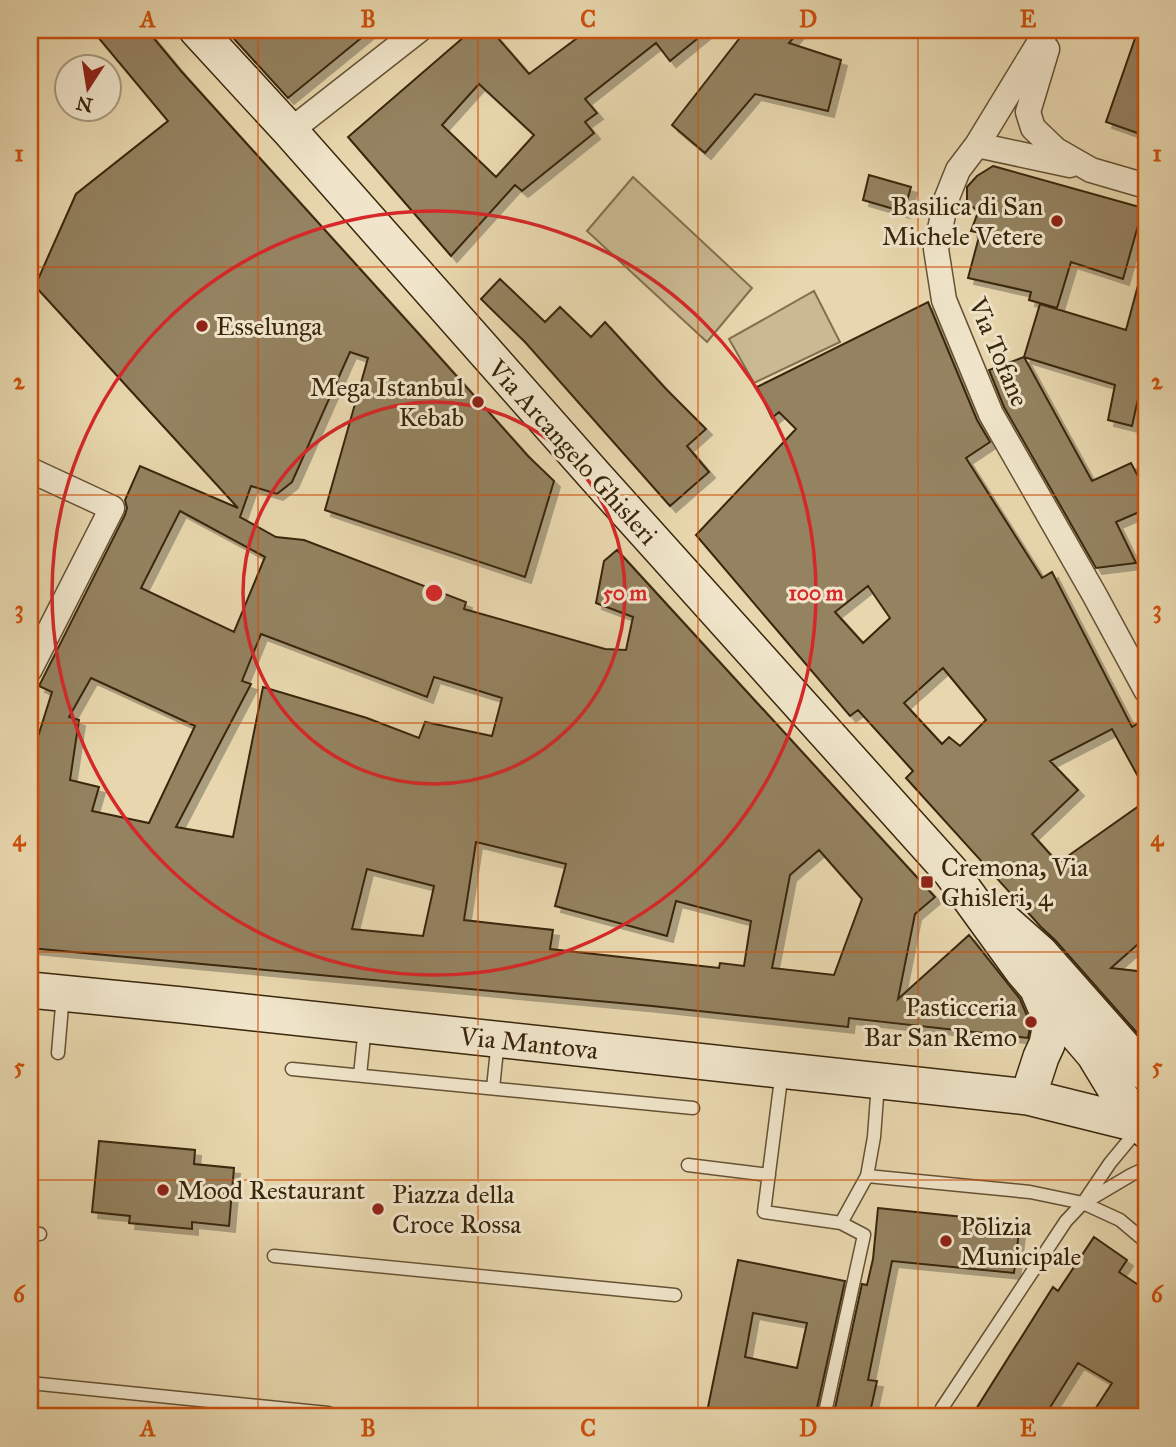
<svg xmlns="http://www.w3.org/2000/svg" width="1176" height="1447" viewBox="0 0 1176 1447" font-family="'IM FELL Great Primer',serif">
  <style>
    .green { fill: #cab992; stroke: #82704e; stroke-width: 2 }
    .building { fill: #948260; stroke: #39260b; stroke-width: 2; fill-rule: evenodd; filter: url(#shadow) }
    .lines { fill: none; stroke-linecap: round; stroke-linejoin: round }
    .service-casing { stroke: #655234; stroke-width: 15 }
    .minor-casing { stroke: #655234; stroke-width: 27 }
    .secondary-casing { stroke: #39260b; stroke-width: 38 }
    .service { stroke: #f0e5ca; stroke-width: 12 }
    .minor { stroke: #f0e5ca; stroke-width: 24 }
    .secondary { stroke: #f0e5ca; stroke-width: 35 }
    .grid { fill: none; stroke: #ce510c; stroke-width: 2; stroke-opacity: 0.55 }
    .ring { fill: none; stroke: #d62828; stroke-width: 3.5 }
    .poi-dot { fill: #8f2418; stroke: #f0e5ca; stroke-width: 2.5 }
    .labels { text-anchor: middle; stroke-width: 6; stroke-linejoin: round; paint-order: stroke }
    .poi-label { font-size: 26px; fill: #39260b; stroke: #f0e5ca; text-anchor: start }
    .street-label { font-size: 26px; fill: #39260b; stroke: #f0e5ca }
    .centre { fill: #d62828; stroke: #f0e5ca; stroke-width: 3.5 }
    .ring-label { font-size: 21px; text-anchor: middle; font-weight: bold; fill: #d62828; stroke: #f0e5ca; stroke-width: 6; stroke-linejoin: round; paint-order: stroke }
    .neatline { fill: none; stroke: #ce510c; stroke-width: 2.5 }
    .grid-label { font-size: 23px; text-anchor: middle; font-weight: bold; fill: #ce510c }
  </style>
  <defs>
    <filter id="shadow"><feDropShadow dx="6" dy="6" stdDeviation="0" flood-color="#0004"/></filter>
  </defs>
  <rect width="100%" height="100%" fill="#e8d7ae"/>
  <filter id="stains"><feTurbulence type="fractalNoise" baseFrequency=".00286" numOctaves="4"/><feColorMatrix values="0 0 0 0 .2 0 0 0 0 .09 0 0 0 0 .02 0 0 0 .5 -.17"/></filter>
  <radialGradient id="worn" r=".72"><stop offset=".6" stop-color="#630" stop-opacity="0"/><stop offset="1" stop-color="#630" stop-opacity=".3"/></radialGradient>
  <path class="green" d="M 633,177 L 752,288 L 707,342 L 587,231 Z
    M 814,291 L 840,342 L 754,383 L 729,339 Z"/>
  <path class="building" d="M 92,30 L 147,30 L 181,71 L 418,333 L 528,456 L 554,481 L 525,577 L 325,510 L 368,358 L 350,352 L 292,482 L 277,494 L 251,486 L 240,517 L 276,537 L 304,540 L 466,602 L 464,609 L 605,649 L 626,650 L 633,617 L 596,603 L 604,561 L 617,550 L 935,897 L 915,914 L 898,999 L 969,935 L 1020,999 L 1028,1018 L 1030,1028 L 1028,1038 L 849,1018 L 848,1027 L 652,1006 L 30,948 L 30,762 L 52,692 L 39,686 L 125,515 L 127,508 L 125,500 L 140,466 L 238,508 L 35,286 L 76,194 L 168,121 ZM 180,511 L 265,557 L 234,632 L 141,588 ZM 261,634 L 427,697 L 434,677 L 502,698 L 492,736 L 425,722 L 419,738 L 367,718 L 263,687 L 233,837 L 176,827 L 251,684 L 242,681 ZM 91,678 L 195,726 L 149,823 L 92,811 L 99,787 L 70,780 L 79,720 L 69,717 ZM 476,842 L 566,864 L 555,906 L 667,936 L 676,901 L 751,921 L 744,966 L 720,963 L 719,968 L 550,949 L 553,930 L 464,920 ZM 819,850 L 862,899 L 834,975 L 772,968 L 790,875 ZM 367,869 L 434,886 L 423,936 L 352,929 Z
    M 226,30 L 371,30 L 288,98 Z
    M 472,30 L 491,30 L 529,74 L 588,30 L 708,30 L 670,61 L 656,43 L 585,99 L 597,113 L 585,122 L 594,133 L 522,191 L 515,185 L 451,256 L 348,137 ZM 479,84 L 534,135 L 496,177 L 442,125 Z
    M 746,30 L 800,30 L 789,43 L 841,60 L 828,111 L 755,94 L 705,153 L 672,125 Z
    M 1138,30 L 1146,30 L 1146,136 L 1106,122 Z
    M 993,166 L 1143,208 L 1123,279 L 1071,262 L 1057,308 L 1029,300 L 1031,292 L 968,278 L 980,233 L 971,231 L 978,212 L 967,201 L 967,187 L 977,176 Z
    M 869,175 L 911,187 L 904,212 L 863,200 Z
    M 1140,278 L 1146,279 L 1146,363 L 1132,426 L 1108,420 L 1115,385 L 1024,357 L 1040,304 L 1126,330 Z
    M 500,279 L 545,322 L 560,307 L 591,337 L 605,322 L 666,389 L 706,429 L 687,446 L 709,472 L 670,506 L 525,342 L 481,299 Z
    M 928,302 L 977,420 L 990,442 L 966,458 L 1042,578 L 1052,572 L 1132,727 L 1146,718 L 1146,791 L 1112,729 L 1050,761 L 1078,790 L 1032,834 L 1058,863 L 1146,801 L 1146,916 L 1140,923 L 1146,933 L 1146,937 L 1111,968 L 1146,972 L 1146,1043 L 1055,940 L 1041,927 L 906,778 L 913,771 L 858,710 L 850,716 L 696,535 L 796,429 L 779,412 L 772,418 L 757,387 ZM 868,586 L 890,618 L 863,643 L 835,612 ZM 943,668 L 986,720 L 960,746 L 949,737 L 942,744 L 904,703 Z
    M 1024,357 L 1092,481 L 1131,463 L 1146,491 L 1146,509 L 1116,522 L 1136,563 L 1096,568 L 1004,407 L 989,370 Z
    M 99,1141 L 195,1150 L 194,1164 L 234,1168 L 229,1226 L 192,1222 L 192,1229 L 129,1223 L 130,1216 L 92,1212 Z
    M 878,1208 L 1020,1223 L 1014,1273 L 892,1261 L 868,1380 L 877,1381 L 869,1417 L 833,1417 L 862,1284 L 867,1285 L 873,1259 Z
    M 1094,1237 L 1127,1260 L 1119,1272 L 1146,1290 L 1146,1417 L 1090,1417 L 1112,1383 L 1078,1363 L 1044,1417 L 971,1417 L 1053,1287 L 1058,1291 Z
    M 738,1260 L 845,1281 L 815,1417 L 706,1417 ZM 753,1313 L 807,1323 L 797,1368 L 745,1357 Z"/>
  <g class="lines">
    <defs>
      <path id="service" d="M 58,1053 L 63,994
        M 292,1069 L 693,1108
        M 782,1071 L 764,1212 L 841,1223 L 867,1176 L 1030,1192 L 1083,1203 L 1120,1220 L 1146,1242
        M 360,1075 L 365,1027
        M 493,1088 L 498,1040
        M 688,1165 L 769,1175
        M 867,1176 L 874,1137 L 878,1083
        M 1087,1201 L 1131,1175 L 1146,1168
        M 30,1233 L 40,1234
        M 274,1256 L 675,1295
        M 30,1383 L 328,1413 L 339,1417
        M 824,1417 L 864,1235 L 841,1223
        M 939,1417 L 942,1408 L 1066,1221 L 1083,1203 L 1110,1163 L 1139,1128"/>
      <path id="minor" d="M 1047,30 L 977,145 L 958,170 L 946,200 L 936,249 L 944,300 L 991,414 L 1094,594 L 1146,690
        M 1047,49 L 1028,112 L 1033,128 L 1056,150 L 1091,170 L 1146,186
        M 290,131 L 419,30
        M 977,145 L 1070,165
        M 30,470 L 112,508 L 30,669"/>
      <path id="secondary" d="M 197,30 L 290,131 L 596,477 L 951,872 L 1022,970 L 1094,1054 L 1117,1092 L 1146,1130
        M 1005,922 L 1040,953 L 1146,1073
        M 30,990 L 182,1005 L 1028,1097 L 1141,1125
        M 1028,1097 L 1041,1057 L 1047,1044 L 1050,1029 L 1048,1013 L 1039,992"/>
    </defs>
    <use href="#service" class="service-casing"/>
    <use href="#minor" class="minor-casing"/>
    <use href="#secondary" class="secondary-casing"/>
    <use href="#service" class="service"/>
    <use href="#minor" class="minor"/>
    <use href="#secondary" class="secondary"/>
  </g>
  <path class="grid" d="M 258,30 L 258,1417M 478,30 L 478,1417M 698,30 L 698,1417M 918,30 L 918,1417M 30,267 L 1146,267M 30,495 L 1146,495M 30,723 L 1146,723M 30,952 L 1146,952M 30,1180 L 1146,1180"/>
  <g class="ring">
    <circle cx="434" cy="593" r="191"/>
    <circle cx="434" cy="593" r="382"/>
  </g>
  <g class="poi-dot">
    <circle cx="1057" cy="221" r="7"/>
    <circle cx="202" cy="326" r="7"/>
    <circle cx="478" cy="402" r="7"/>
    <rect x="920" y="875" width="14" height="14" rx="3.5"/>
    <circle cx="1031" cy="1022" r="7"/>
    <circle cx="163" cy="1190" r="7"/>
    <circle cx="378" cy="1209" r="7"/>
    <circle cx="946" cy="1241" r="7"/>
  </g>
  <g class="labels">
    <g class="poi-label">
      <text x="1043" y="215" text-anchor="end">Basilica di San<tspan x="1043" dy="30">Michele Vetere</tspan></text>
      <text x="216" y="335">Esselunga</text>
      <text x="464" y="396" text-anchor="end">Mega Istanbul<tspan x="464" dy="30">Kebab</tspan></text>
      <text x="941" y="876">Cremona, Via<tspan x="941" dy="30">Ghisleri, 4</tspan></text>
      <text x="1017" y="1016" text-anchor="end">Pasticceria<tspan x="1017" dy="30">Bar San Remo</tspan></text>
      <text x="177" y="1199">Mood Restaurant</text>
      <text x="392" y="1203">Piazza della<tspan x="392" dy="30">Croce Rossa</tspan></text>
      <text x="960" y="1235">Polizia<tspan x="960" dy="30">Municipale</tspan></text>
    </g>
    <g class="street-label">
      <text transform="translate(999 352) rotate(67)" y="9">Via Tofane</text>
      <text transform="translate(573 452) rotate(48)" y="9">Via Arcangelo Ghisleri</text>
      <text transform="translate(529 1043) rotate(6)" y="9">Via Mantova</text>
    </g>
  </g>
  <circle cx="434" cy="593" r="10" class="centre"/>
  <g class="ring-label">
    <text x="625" y="600">50 m</text>
    <text x="816" y="600">100 m</text>
  </g>
  <rect width="1176" height="1447" fill="none" stroke="#e8d7ae" stroke-width="77"/>
  <g transform="translate(88 88) rotate(192)"><circle r="33" fill="#f0e5ca" stroke="#a7997e" stroke-width="2"/>
  <path d="M0-5L12 26L0 18L-12 26Z" fill="#8f2418"/>
  <text y="-10" font-size="19" font-weight="bold" text-anchor="middle" fill="#39260b">N</text>
  </g>
  <rect x="38" y="38" width="1100" height="1370" class="neatline"/>
  <g class="grid-label">
    <text x="148" y="27">A</text>
    <text x="368" y="27">B</text>
    <text x="588" y="27">C</text>
    <text x="808" y="27">D</text>
    <text x="1028" y="27">E</text>
    <text x="19" y="161">1</text>
    <text x="1157" y="161">1</text>
    <text x="19" y="389">2</text>
    <text x="1157" y="389">2</text>
    <text x="19" y="617">3</text>
    <text x="1157" y="617">3</text>
    <text x="19" y="846">4</text>
    <text x="1157" y="846">4</text>
    <text x="19" y="1074">5</text>
    <text x="1157" y="1074">5</text>
    <text x="19" y="1302">6</text>
    <text x="1157" y="1302">6</text>
    <text x="148" y="1436">A</text>
    <text x="368" y="1436">B</text>
    <text x="588" y="1436">C</text>
    <text x="808" y="1436">D</text>
    <text x="1028" y="1436">E</text>
  </g>
  <rect width="100%" height="100%" filter="url(#stains)"/>
  <rect width="100%" height="100%" fill="url(#worn)"/>
</svg>
